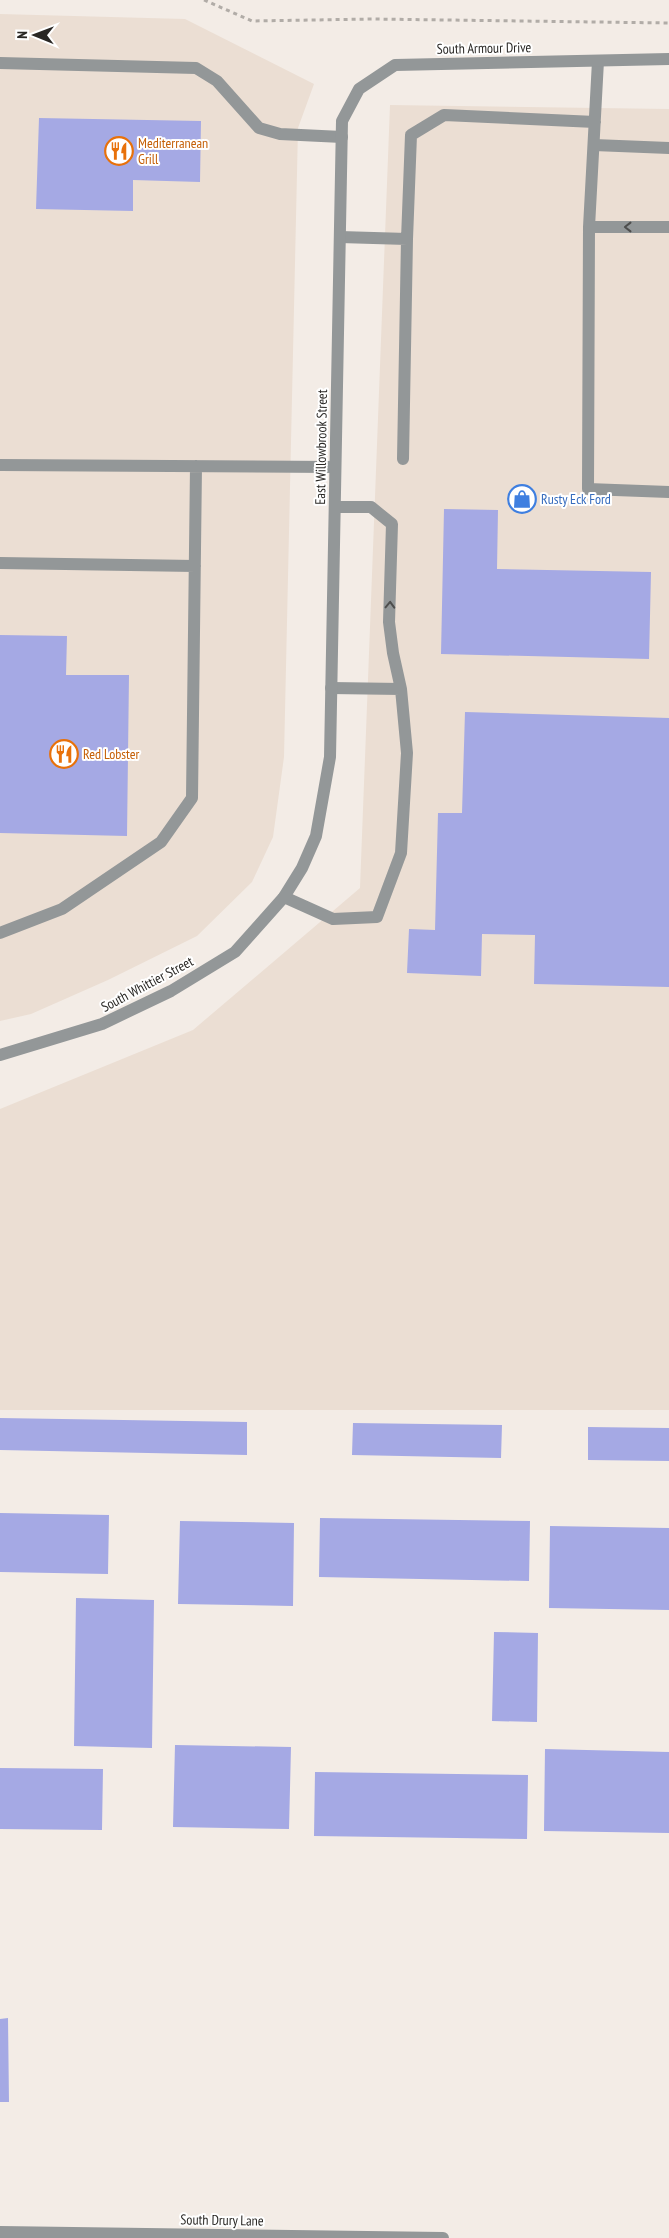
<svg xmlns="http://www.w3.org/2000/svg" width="669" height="2238" viewBox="0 0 669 2238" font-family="'PT Sans Narrow',sans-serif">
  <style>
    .built { fill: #ebded3 }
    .building { fill: #a5a9e4 }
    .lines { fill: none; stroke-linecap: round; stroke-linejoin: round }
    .path { stroke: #b1aca7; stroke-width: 3; stroke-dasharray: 4 4; stroke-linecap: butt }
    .lane { stroke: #939798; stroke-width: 12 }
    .street { stroke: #939798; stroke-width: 12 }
    .oneway { stroke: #4e4e4d }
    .labels { text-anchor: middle; stroke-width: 4; stroke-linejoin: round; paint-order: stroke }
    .street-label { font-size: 14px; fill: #292724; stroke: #fff }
    .food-label { font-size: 14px; fill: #c56008; stroke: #fff; text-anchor: start }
    .shop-label { font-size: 14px; fill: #366cbe; stroke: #fff; text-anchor: start }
  </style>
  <rect width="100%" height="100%" fill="#f3ece6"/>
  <path class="built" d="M 0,14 L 185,19 L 314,84 L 298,128 L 284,757 L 273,837 L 252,882 L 197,936 L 108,980 L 31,1014 L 0,1021 Z
    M 390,105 L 669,109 L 669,1410 L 0,1410 L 0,1109 L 193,1030 L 360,888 Z"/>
  <path class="building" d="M 39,118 L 201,121 L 200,182 L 133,180 L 133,211 L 36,209 Z
    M 444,509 L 498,510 L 497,569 L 651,572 L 649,659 L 441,654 Z
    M 0,635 L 67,636 L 66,675 L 129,675 L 127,836 L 0,833 Z
    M 465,712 L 669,718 L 669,987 L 534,984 L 535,935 L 482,934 L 481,976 L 407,973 L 409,929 L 435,930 L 438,813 L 462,813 Z
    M 0,1418 L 247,1422 L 247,1455 L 0,1450 Z
    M 353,1423 L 502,1425 L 501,1458 L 352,1455 Z
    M 588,1427 L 669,1428 L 669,1461 L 588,1460 Z
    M 0,1513 L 109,1515 L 108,1574 L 0,1572 Z
    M 320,1518 L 530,1521 L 529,1581 L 319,1577 Z
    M 180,1521 L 294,1523 L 293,1606 L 178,1604 Z
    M 550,1526 L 669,1528 L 669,1610 L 549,1608 Z
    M 76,1598 L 154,1600 L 152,1748 L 74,1746 Z
    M 494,1632 L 538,1633 L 537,1722 L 492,1721 Z
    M 175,1745 L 291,1747 L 289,1829 L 173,1827 Z
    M 545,1749 L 669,1752 L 669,1833 L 544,1831 Z
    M 0,1768 L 103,1769 L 102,1830 L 0,1829 Z
    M 315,1772 L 528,1775 L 527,1839 L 314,1836 Z
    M 8,2018 L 9,2102 L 0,2102 L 0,2019 Z"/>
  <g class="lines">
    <path class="path" d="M 204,0 L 252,21 L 373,19 L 669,23"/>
    <path class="lane" d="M 598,61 L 589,227 L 588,489 L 669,492
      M 0,63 L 196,68 L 217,81 L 259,128 L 280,134 L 342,137
      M 594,145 L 669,148
      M 589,227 L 669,227
      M 340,237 L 407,239 L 403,459
      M 407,239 L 411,135 L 444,115 L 595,122
      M 0,465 L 335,467
      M 0,563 L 195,566
      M 331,688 L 401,689
      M 284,897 L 333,919 L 377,917 L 401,853 L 407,753 L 401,689 L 393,653 L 389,622 L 392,524 L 371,507 L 335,507
      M 0,933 L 62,909 L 161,842 L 192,798 L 196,466"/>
    <path class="street" d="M 0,1055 L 102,1024 L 171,991 L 235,952 L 284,897 L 302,868 L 316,836 L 330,757 L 342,121 L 359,89 L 395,65 L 669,59
      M 0,2232 L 443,2238"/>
  </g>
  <defs><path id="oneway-chevron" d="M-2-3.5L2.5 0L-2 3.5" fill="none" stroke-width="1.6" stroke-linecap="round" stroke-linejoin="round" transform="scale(1.25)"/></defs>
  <g class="oneway">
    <use href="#oneway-chevron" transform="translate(628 227) rotate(-180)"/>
    <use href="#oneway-chevron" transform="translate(390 605) rotate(-88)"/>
  </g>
  <defs>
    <symbol id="restaurant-ring" viewBox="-11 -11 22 22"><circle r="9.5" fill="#fff" stroke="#e8710a" stroke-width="1.5"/><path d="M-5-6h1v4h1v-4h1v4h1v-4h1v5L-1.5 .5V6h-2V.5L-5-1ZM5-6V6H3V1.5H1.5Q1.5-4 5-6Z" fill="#e8710a"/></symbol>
    <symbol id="shop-ring" viewBox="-11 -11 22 22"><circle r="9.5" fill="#fff" stroke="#3f7fe0" stroke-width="1.5"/><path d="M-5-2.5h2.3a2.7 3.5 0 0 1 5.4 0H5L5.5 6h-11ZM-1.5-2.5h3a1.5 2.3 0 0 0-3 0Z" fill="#3f7fe0"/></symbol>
  </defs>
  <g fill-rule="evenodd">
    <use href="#restaurant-ring" x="103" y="135" width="32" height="32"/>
    <use href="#shop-ring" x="506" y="483" width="32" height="32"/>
    <use href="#restaurant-ring" x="48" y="738" width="32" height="32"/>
  </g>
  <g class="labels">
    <g class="street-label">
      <text transform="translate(484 48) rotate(-1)" y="5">South Armour Drive</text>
      <text transform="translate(321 447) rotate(-89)" y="5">East Willowbrook Street</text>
      <text transform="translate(147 984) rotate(-28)" y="5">South Whittier Street</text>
      <text transform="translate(222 2220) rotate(1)" y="5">South Drury Lane</text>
    </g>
    <g class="food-label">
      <text x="138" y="148">Mediterranean<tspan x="138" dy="16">Grill</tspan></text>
      <text x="83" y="759">Red Lobster</text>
    </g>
    <g class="shop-label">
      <text x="541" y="504">Rusty Eck Ford</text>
    </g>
  </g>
  <g transform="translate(35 35) rotate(271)" stroke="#ffffff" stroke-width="4" paint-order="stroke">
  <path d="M0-4L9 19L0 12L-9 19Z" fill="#292724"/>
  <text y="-8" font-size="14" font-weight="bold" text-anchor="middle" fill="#292724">N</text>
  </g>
</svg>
